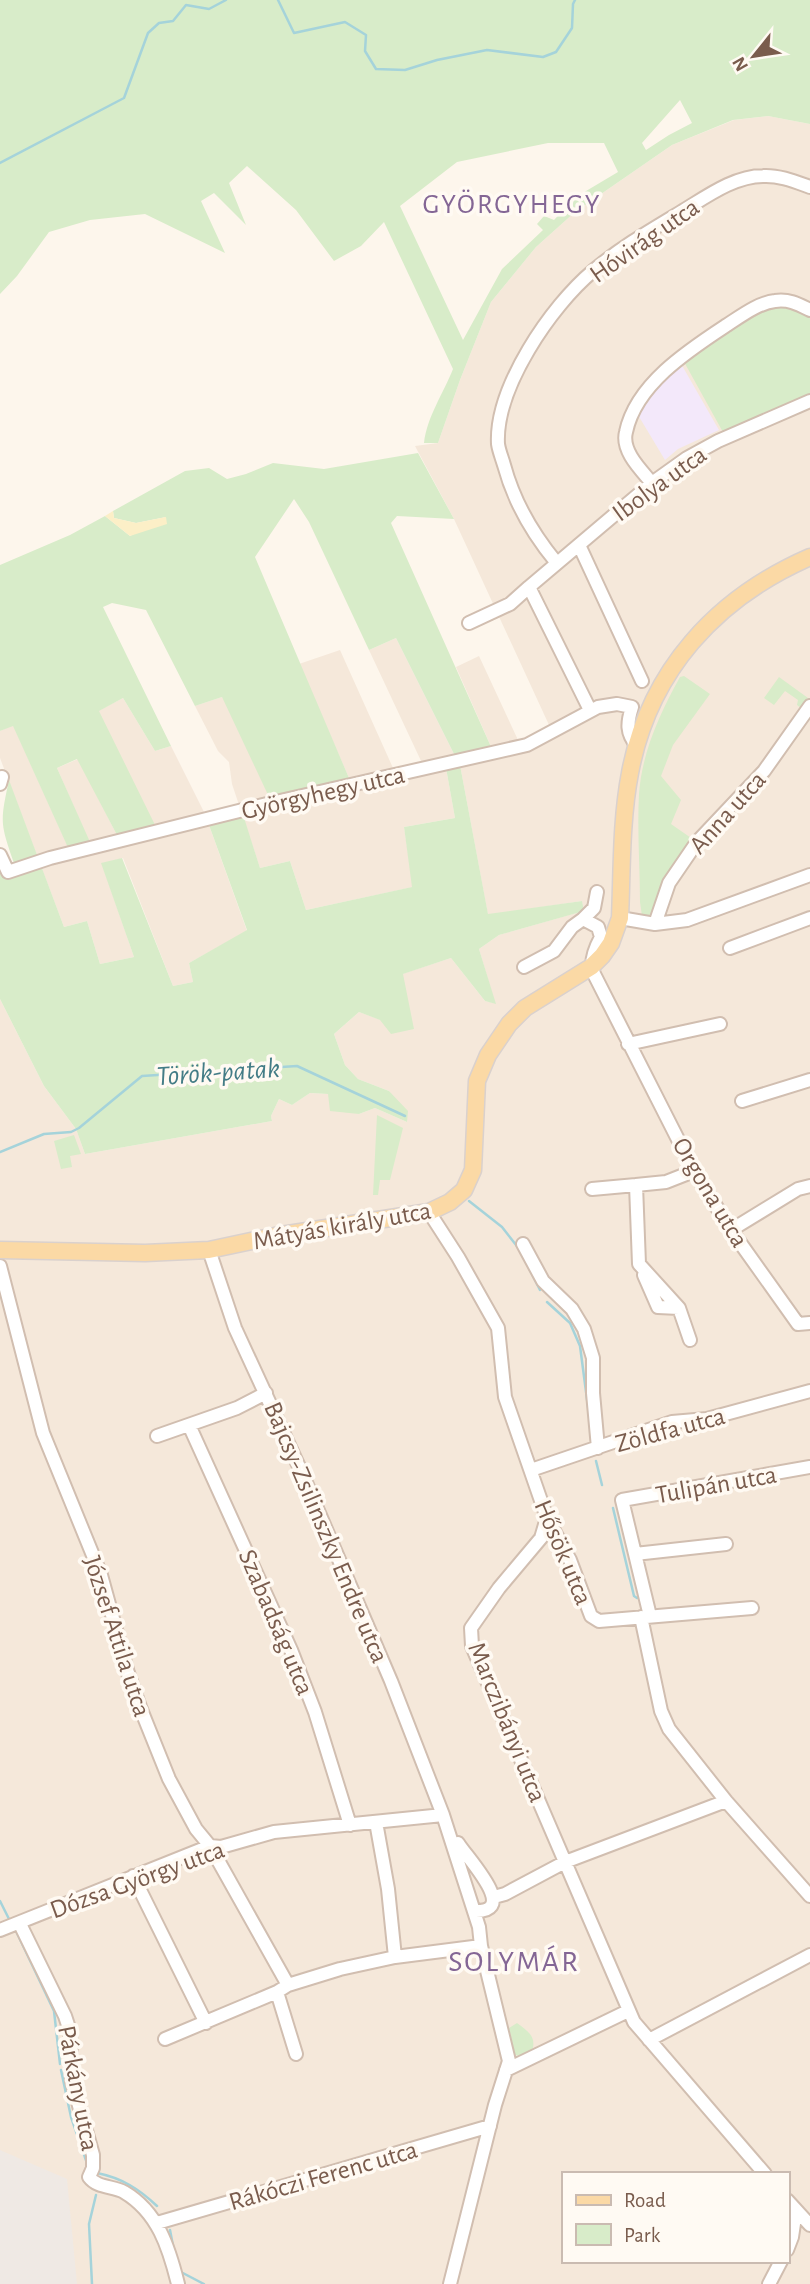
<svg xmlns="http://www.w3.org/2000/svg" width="810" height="2284" viewBox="0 0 810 2284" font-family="'Alegreya Sans',sans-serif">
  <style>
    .residential { fill: #f5e8da; fill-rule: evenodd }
    .industrial { fill: #efe9e4 }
    .education { fill: #f3e8fa }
    .green { fill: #d8ecc9; fill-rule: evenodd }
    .sand { fill: #fcefc7 }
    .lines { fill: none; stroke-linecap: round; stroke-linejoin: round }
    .stream { stroke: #a5d3da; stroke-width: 2.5 }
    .minor-casing { stroke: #d1beb0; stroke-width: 16 }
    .major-casing { stroke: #dad1cd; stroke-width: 19 }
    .minor { stroke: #fff; stroke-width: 12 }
    .major { stroke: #fbd9a5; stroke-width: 16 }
    .labels { text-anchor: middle; stroke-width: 7; stroke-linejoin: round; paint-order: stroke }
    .street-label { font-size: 26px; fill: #7a5c4d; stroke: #fffaf3 }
    .neighbourhood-label { font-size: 28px; letter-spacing: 2px; fill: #846695; stroke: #fffaf3 }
    .water-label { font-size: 28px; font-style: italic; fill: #437c86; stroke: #fffaf3 }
    .quarter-label { font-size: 30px; letter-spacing: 2px; fill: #846695; stroke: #fffaf3 }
  </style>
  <rect width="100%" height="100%" fill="#fdf6ec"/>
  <path class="residential" d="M 768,116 L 810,124 L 810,2284 L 0,2284 L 0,999 L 44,1086 L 76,1129 L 85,1154 L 272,1121 L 271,1116 L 279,1099 L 292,1105 L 310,1093 L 328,1094 L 359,1114 L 375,1108 L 407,1122 L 389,1091 L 358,1079 L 345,1065 L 334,1034 L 359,1012 L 381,1020 L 402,974 L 451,958 L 485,1001 L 495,1003 L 479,949 L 499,935 L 583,911 L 582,901 L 488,915 L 460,765 L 446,768 L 455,818 L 404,827 L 413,887 L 306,910 L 290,861 L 260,868 L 232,784 L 229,762 L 218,751 L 195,706 L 222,697 L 349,778 L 299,664 L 340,650 L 393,768 L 422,763 L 369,650 L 396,638 L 458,762 L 492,749 L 456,667 L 479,656 L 518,740 L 524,739 L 549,725 L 454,519 L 415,446 L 438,443 L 460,380 L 491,302 L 536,247 L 575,212 L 672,145 L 734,120 ZM 563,2174 L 787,2174 L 787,2261 L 563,2261 Z
    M 123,698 L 155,751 L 171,746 L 205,814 L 247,931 L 189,963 L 193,982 L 173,986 L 123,858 L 102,864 L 134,957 L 100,964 L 87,921 L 64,927 L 0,758 L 0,731 L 13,725 L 70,851 L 89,842 L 57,768 L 78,759 L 118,837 L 98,711 Z"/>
  <path class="industrial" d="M 0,2150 L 67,2179 L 77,2284 L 0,2284 Z"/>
  <path class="education" d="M 680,362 L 719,430 L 678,449 L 665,460 L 638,415 L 660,384 Z"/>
  <path class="green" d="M 0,0 L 810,0 L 810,124 L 768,116 L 733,120 L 672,145 L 575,212 L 536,247 L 491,302 L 460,380 L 438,443 L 424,443 C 427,417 443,394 453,369 L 384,222 L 361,246 L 334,261 L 296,210 L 247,166 L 229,183 L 246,225 L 214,193 L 201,201 L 225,253 L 145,214 L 90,220 L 49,232 L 17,276 L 0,294 ZM 680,100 L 692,123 L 669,135 L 646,150 L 642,143 ZM 548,143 L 604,143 L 618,172 L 576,197 L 554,220 L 544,216 L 537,224 L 543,230 L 502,269 L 463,340 L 400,206 L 457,162 Z
    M 775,303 L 810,313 L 810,396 L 724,434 L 683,360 L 746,317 Z
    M 418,453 L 454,519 L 397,516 L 391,523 L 492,749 L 460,765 L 488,914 L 582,901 L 584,911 L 499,935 L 479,949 L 496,1004 L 485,1001 L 451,958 L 403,974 L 414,1029 L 391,1034 L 380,1020 L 359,1012 L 334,1034 L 345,1065 L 358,1079 L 389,1091 L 408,1111 L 407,1122 L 375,1108 L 359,1114 L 330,1111 L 328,1094 L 310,1093 L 292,1105 L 279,1099 L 271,1116 L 272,1121 L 85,1154 L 76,1129 L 44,1086 L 0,999 L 0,857 L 5,866 L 14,863 C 0,823 0,822 9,780 L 64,927 L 87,921 L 100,964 L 134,957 L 101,863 L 122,858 L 173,986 L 193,982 L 189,963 L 247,930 L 205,814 L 240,805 L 260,868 L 290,861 L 306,910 L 412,887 L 404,827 L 455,818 L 446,768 L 459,764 L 396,638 L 369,650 L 309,522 L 294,499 L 255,557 L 349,778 L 269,797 L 222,697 L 195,706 L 146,610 L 112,603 L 103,607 L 171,746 L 155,751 L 123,698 L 99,711 L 156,827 L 118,837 L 77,759 L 57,768 L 90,842 L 70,852 L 13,726 L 0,731 L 0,565 L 70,535 L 105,516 L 130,536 L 166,517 L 136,523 L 114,518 L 113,511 L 185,471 L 209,468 L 227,479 L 246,474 L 273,463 L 324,469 Z
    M 684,676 L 710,694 L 673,745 L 661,776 L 681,800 L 671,824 L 694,840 L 663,881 L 656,911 L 647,916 L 642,916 L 640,902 C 640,867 637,830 639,794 C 642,752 660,713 680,677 Z
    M 779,677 L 808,698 L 801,708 L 797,705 L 798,700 L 785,691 L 774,705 L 764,698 Z
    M 377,1115 L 403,1128 L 390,1180 L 380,1180 L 378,1195 L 373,1195 Z
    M 74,1135 L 81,1154 L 70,1156 L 72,1167 L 61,1169 L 54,1141 Z
    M 517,2023 C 528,2031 537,2037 532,2051 L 521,2056 L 515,2055 L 509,2028 Z"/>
  <path class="sand" d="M 113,511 L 114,518 L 136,523 L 166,517 L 167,524 L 130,536 L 105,516 Z"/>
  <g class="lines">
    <path class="stream" d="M 278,0 L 294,33 L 345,22 L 366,35 L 365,51 L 376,69 L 405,70 L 437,60 L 487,50 L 543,57 L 556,52 L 572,28 L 573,4 L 575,0
      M 0,163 L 124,98 L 148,33 L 159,23 L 173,21 L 186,5 L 209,9 L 226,0
      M 0,1152 L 44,1134 L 71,1132 L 79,1128 L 142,1076 L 297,1066 L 405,1116
      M 469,1201 L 502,1227 L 520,1250
      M 529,1268 L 540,1290
      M 547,1302 L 570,1323 L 580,1346 L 590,1422
      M 596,1461 L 602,1485
      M 613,1508 L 634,1596 L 637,1598
      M 0,1901 L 10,1921
      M 17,1933 L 54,2011 L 60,2064
      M 61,2070 L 71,2117 L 88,2166
      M 97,2173 C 122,2178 139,2189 157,2206
      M 170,2230 L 174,2251
      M 179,2271 L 204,2284
      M 92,2284 L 89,2224 L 96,2195"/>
    <defs>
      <path id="minor" d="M 652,483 C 641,470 621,451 626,432 C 636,384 689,350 727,325 C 741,316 758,303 775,301 C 789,299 798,304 810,310
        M 579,545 L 642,681
        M 556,562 C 532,533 514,502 504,465 C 502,458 499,451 498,444 C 495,388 551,306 593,271 C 620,248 651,230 681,212 C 706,197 734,176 763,176 C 779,175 796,182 810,187
        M 469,623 L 510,604 L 529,587
        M 590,710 L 529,587 L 652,483 L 687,458 L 718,441 L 810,401
        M 0,784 L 2,777
        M 0,855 L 8,872 L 50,858 L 267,804 L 527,745 L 598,707 L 617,704 L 632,707 C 627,723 626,733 637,746
        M 620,918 L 655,924 L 687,920 L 810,875
        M 583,919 L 594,908 L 597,892
        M 655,924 L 669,883 L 697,842 L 764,771 L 810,706
        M 730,948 L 810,918
        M 524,967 L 554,951 L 572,927 L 583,919 L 598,927 L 601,937 C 595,948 589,962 594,974 L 694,1171 L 731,1230 L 798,1324 L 810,1323
        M 628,1044 L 720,1024
        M 742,1101 L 810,1080
        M 592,1189 L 636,1185
        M 429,1212 L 458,1257 L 498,1328 L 505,1397 L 547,1518 L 570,1560 L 591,1616 L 599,1621 L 752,1608
        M 731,1230 L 798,1189 L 810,1186
        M 523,1244 L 543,1281 L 572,1309 L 584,1329 L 593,1358 L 593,1393 L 598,1448
        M 209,1250 L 235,1328 L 301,1471 L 391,1681 L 443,1815 L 479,1927 L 481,1946 L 509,2061 L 495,2105 L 450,2284
        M 0,1266 L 43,1433 L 101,1575 L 128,1673 L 140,1707 L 169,1779 L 196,1829 L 210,1846 L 288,1985
        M 644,1275 L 658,1307 L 679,1308
        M 690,1340 L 679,1308 L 639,1264 L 636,1185 L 666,1182 L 694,1171
        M 189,1425 L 291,1650 L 315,1712 L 350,1825
        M 157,1436 L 237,1408 L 266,1393
        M 531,1470 L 672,1422 L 707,1419 L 810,1391
        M 547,1518 L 541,1538 L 499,1588 L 471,1628 L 472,1646 L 634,2022 L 765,2174
        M 635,1554 L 726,1544
        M 650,1616 L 622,1500 L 810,1467
        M 641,1617 L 661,1711 L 669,1729 L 726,1801 L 810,1896
        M 376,1822 L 388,1889 L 395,1957
        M 458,1843 C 467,1858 520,1912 475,1911
        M 133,1876 L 206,2023
        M 494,1897 L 505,1894 L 565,1862 L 726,1801
        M 20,1924 L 65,2016 L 70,2031 L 72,2081 L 93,2155 L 93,2168 L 89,2177 C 97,2188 113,2186 124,2192 C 158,2212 169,2248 178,2284
        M 0,1930 L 210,1846 L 221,1847 L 274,1832 L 443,1815
        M 277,1992 L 296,2054
        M 165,2039 L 277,1992 L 288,1985 L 340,1969 L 395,1957 L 481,1946
        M 649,2040 L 810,1955
        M 506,2070 L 628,2011
        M 787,2200 L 810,2225
        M 157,2223 L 490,2126
        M 787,2250 L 792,2237 L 796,2210
        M 769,2284 L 781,2261"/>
      <path id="major" d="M 0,1250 L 145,1253 L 209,1250 L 275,1236 L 429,1212 L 450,1202 L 464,1190 L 473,1170 L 477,1081 L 488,1055 L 509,1024 L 525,1008 L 591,967 L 602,956 L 611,943 L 620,918 C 622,870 621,820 630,773 C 649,671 716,598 810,557"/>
    </defs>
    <use href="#minor" class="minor-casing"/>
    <use href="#major" class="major-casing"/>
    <use href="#minor" class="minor"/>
    <use href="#major" class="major"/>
  </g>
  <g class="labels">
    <g class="street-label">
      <text transform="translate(644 240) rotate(-35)" y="9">Hóvirág utca</text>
      <text transform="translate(659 483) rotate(-36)" y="9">Ibolya utca</text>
      <text transform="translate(323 792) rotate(-13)" y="9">Györgyhegy utca</text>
      <text transform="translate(727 812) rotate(-48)" y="9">Anna utca</text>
      <text transform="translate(711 1192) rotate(59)" y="9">Orgona utca</text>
      <text transform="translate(342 1225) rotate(-10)" y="9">Mátyás király utca</text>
      <text transform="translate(670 1429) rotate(-15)" y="9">Zöldfa utca</text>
      <text transform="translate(716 1484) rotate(-10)" y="9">Tulipán utca</text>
      <text transform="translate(327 1532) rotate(67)" y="9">Bajcsy-Zsilinszky Endre utca</text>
      <text transform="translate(564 1552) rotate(67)" y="9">Hősök utca</text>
      <text transform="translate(277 1622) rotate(67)" y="9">Szabadság utca</text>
      <text transform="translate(118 1636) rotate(72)" y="9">József Attila utca</text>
      <text transform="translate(508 1722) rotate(68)" y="9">Marczibányi utca</text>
      <text transform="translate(137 1879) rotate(-20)" y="9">Dózsa György utca</text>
      <text transform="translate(79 2088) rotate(79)" y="9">Párkány utca</text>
      <text transform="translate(323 2175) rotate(-16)" y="9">Rákóczi Ferenc utca</text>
    </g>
    <g class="neighbourhood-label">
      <text x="512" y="213">GYÖRGYHEGY</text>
    </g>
    <g class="water-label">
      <text transform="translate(218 1071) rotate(-4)" y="10">Török-patak</text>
    </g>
    <g class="quarter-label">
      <text x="514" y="1971">SOLYMÁR</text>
    </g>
  </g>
  <rect x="562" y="2172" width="228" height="91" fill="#fffaf3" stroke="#cabbb1" stroke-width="2"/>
  <rect x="576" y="2195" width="35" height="10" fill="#fbd9a5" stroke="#cabbb1" stroke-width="2"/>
  <text x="624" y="2207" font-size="21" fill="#7a5c4d">Road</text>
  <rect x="576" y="2224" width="35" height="21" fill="#d8ecc9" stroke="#cabbb1" stroke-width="2"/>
  <text x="624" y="2242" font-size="21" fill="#7a5c4d">Park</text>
  <g transform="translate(754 56) rotate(240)" stroke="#fffaf3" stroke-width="5" paint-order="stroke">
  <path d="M0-5L12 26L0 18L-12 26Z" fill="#7a5c4d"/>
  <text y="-10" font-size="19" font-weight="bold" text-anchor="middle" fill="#7a5c4d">N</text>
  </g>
</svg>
